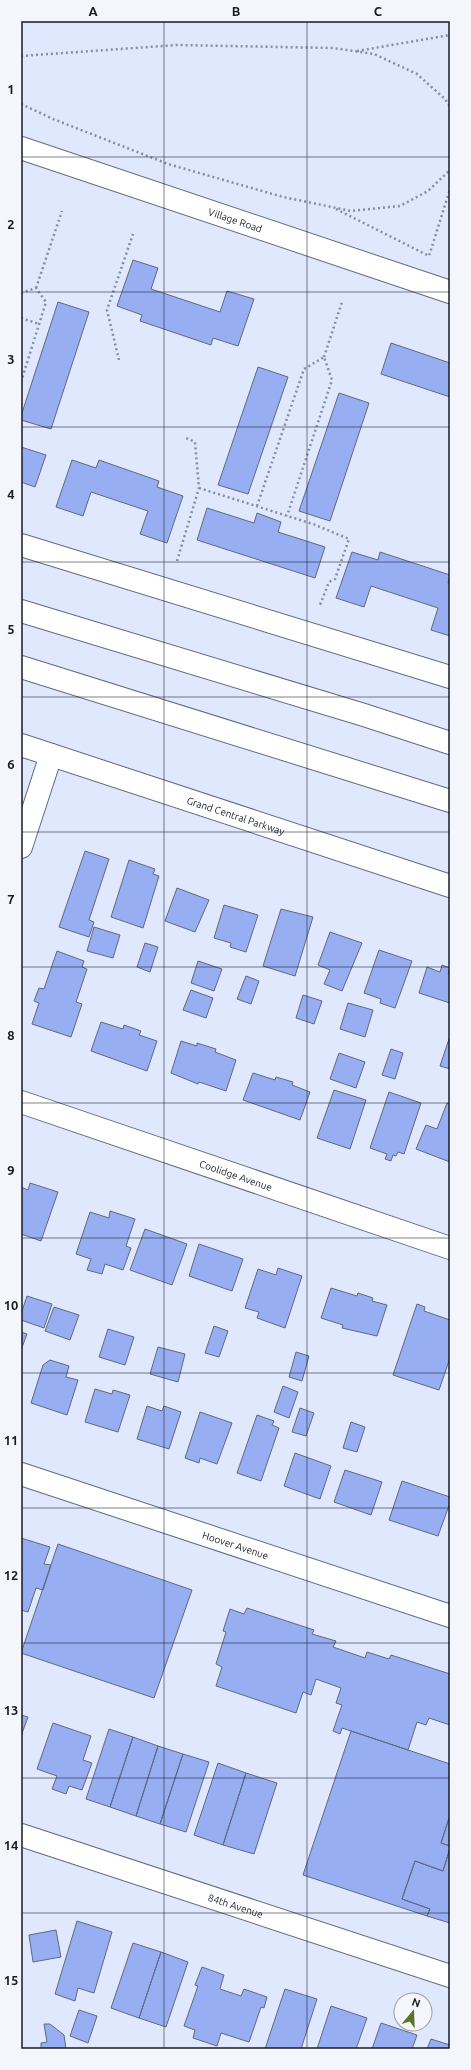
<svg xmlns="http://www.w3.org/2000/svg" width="471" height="2070" viewBox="0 0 471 2070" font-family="Ubuntu,sans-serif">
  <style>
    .building { fill: #98aef2; stroke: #606880 }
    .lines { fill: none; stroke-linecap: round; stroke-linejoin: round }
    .minor-casing { stroke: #626a82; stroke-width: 24 }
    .major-casing { stroke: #626a82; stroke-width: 24 }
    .highway-casing { stroke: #626a82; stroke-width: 24 }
    .path { stroke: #878d9e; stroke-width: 2.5; stroke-dasharray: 2 3; stroke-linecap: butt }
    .minor { stroke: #fff; stroke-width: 22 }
    .major { stroke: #fff; stroke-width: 22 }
    .highway { stroke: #fff; stroke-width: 22 }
    .grid { fill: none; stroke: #171b24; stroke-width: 1; stroke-opacity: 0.55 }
    .labels { text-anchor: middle; stroke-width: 3; stroke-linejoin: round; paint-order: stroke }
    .street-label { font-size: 10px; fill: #171b24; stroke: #f4f6fb }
    .neatline { fill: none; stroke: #171b24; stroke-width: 1.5 }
    .grid-label { font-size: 13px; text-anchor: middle; font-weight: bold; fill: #171b24 }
  </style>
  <rect width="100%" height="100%" fill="#e0e8fe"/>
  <path class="building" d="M 133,260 L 158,268 L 151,289 L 220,312 L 227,291 L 254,299 L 238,346 L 213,338 L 211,345 L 140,321 L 142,315 L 117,306 Z
    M 58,302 L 89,312 L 51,429 L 21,420 L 21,416 Z
    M 391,343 L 450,363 L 450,397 L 381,374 Z
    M 258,367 L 288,377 L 248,494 L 218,485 Z
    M 339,393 L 369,403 L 330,521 L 299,511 Z
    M 21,447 L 46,455 L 35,487 L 21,482 Z
    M 72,460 L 96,468 L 99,460 L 159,481 L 157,487 L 183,496 L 167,543 L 140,534 L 148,511 L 91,492 L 83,516 L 56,507 Z
    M 207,508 L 254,523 L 257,513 L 281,522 L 278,532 L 325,547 L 315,578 L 197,540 Z
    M 352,552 L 378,560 L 380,552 L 450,575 L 448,583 L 450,584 L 450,636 L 431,630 L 438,608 L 371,586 L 364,607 L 336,598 Z
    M 85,851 L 109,859 L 89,920 L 94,922 L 89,937 L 59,927 Z
    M 129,860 L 155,869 L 153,874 L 159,876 L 143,928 L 111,917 Z
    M 177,888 L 209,900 L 195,932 L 165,921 Z
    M 224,905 L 258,915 L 246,952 L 230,947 L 231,943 L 214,938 Z
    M 281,909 L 313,917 L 295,976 L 263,966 Z
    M 94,927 L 120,935 L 113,958 L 87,951 Z
    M 330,932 L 362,943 L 342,991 L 324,984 L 330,970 L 318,965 Z
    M 145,943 L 158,947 L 150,972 L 137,967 Z
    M 379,950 L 412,961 L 395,1008 L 380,1003 L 381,999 L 364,993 Z
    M 57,951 L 84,961 L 82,967 L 87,969 L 76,1002 L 82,1004 L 71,1037 L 32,1024 L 39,1003 L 34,1001 L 39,988 L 44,989 Z
    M 198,961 L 222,969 L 214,991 L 191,983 Z
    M 442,965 L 450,968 L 448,974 L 450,974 L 450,1003 L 419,993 L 427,967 L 440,972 Z
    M 246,976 L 259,981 L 251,1004 L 237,999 Z
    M 191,990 L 213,998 L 206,1018 L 183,1010 Z
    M 303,995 L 322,1001 L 314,1024 L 296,1018 Z
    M 348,1003 L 373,1010 L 365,1037 L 340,1029 Z
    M 101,1022 L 123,1029 L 124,1025 L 141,1031 L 139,1035 L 157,1041 L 147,1071 L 91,1051 Z
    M 449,1039 L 450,1039 L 450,1069 L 440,1066 Z
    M 181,1041 L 197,1046 L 197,1043 L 216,1049 L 215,1052 L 236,1060 L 226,1091 L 199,1082 L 198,1084 L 171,1073 Z
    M 391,1049 L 403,1053 L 395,1079 L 382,1075 Z
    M 339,1053 L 365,1062 L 356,1088 L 330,1079 Z
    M 253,1073 L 275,1080 L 276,1077 L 293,1082 L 292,1085 L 310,1092 L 300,1120 L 243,1100 Z
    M 334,1090 L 366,1100 L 350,1149 L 317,1138 Z
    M 389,1092 L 421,1103 L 404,1154 L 398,1152 L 396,1156 L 393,1155 L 391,1161 L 385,1159 L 387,1154 L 370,1148 Z
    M 447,1103 L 450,1104 L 450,1162 L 416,1149 L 426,1125 L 437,1129 Z
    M 30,1183 L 58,1192 L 41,1241 L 21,1234 L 21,1187 L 28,1190 Z
    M 110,1211 L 135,1219 L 126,1246 L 131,1248 L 123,1270 L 105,1264 L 102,1274 L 87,1270 L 91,1259 L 76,1254 L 90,1212 L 109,1218 Z
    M 145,1229 L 187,1244 L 172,1285 L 130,1270 Z
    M 199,1244 L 243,1259 L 232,1291 L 189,1276 Z
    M 278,1268 L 302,1276 L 285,1328 L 257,1318 L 259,1312 L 245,1308 L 258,1269 L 276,1275 Z
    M 331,1288 L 357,1296 L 358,1293 L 373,1298 L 372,1301 L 387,1305 L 377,1336 L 342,1328 L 343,1325 L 321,1318 Z
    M 27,1296 L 52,1304 L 44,1328 L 21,1320 L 21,1314 Z
    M 417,1304 L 425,1307 L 424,1311 L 450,1320 L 450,1358 L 439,1390 L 393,1375 Z
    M 54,1307 L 79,1315 L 70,1340 L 45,1331 Z
    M 214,1326 L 228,1331 L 219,1357 L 205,1353 Z
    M 108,1329 L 134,1337 L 125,1365 L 99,1357 Z
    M 21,1332 L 27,1334 L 21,1350 Z
    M 158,1347 L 185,1354 L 178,1382 L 150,1374 Z
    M 296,1352 L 309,1356 L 302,1381 L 289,1377 Z
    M 50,1360 L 69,1366 L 66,1377 L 78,1380 L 67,1415 L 31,1403 L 43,1365 Z
    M 283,1386 L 298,1392 L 289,1418 L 274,1412 Z
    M 95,1389 L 112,1394 L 113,1390 L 130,1395 L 118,1432 L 85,1422 Z
    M 147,1406 L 162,1411 L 164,1406 L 181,1412 L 169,1449 L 137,1439 Z
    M 300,1408 L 314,1413 L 306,1436 L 292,1432 Z
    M 200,1412 L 232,1423 L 217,1464 L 200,1458 L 199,1463 L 185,1458 Z
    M 257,1415 L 274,1421 L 272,1425 L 279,1428 L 261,1481 L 237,1473 Z
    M 351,1422 L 365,1427 L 357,1452 L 343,1448 Z
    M 295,1453 L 331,1466 L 320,1499 L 284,1486 Z
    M 345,1470 L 382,1482 L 371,1515 L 334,1502 Z
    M 402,1481 L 450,1497 L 450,1503 L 438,1536 L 389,1520 Z
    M 21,1538 L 50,1547 L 44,1564 L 51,1565 L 43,1590 L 36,1588 L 28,1612 L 21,1610 Z
    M 58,1544 L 192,1590 L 154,1698 L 21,1653 Z
    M 247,1608 L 314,1630 L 312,1634 L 336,1641 L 333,1647 L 365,1658 L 367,1652 L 389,1659 L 391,1655 L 450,1674 L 450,1725 L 429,1718 L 426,1725 L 417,1722 L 408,1750 L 342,1728 L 340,1734 L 333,1731 L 342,1705 L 336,1703 L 341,1688 L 316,1679 L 311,1695 L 303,1692 L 296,1713 L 216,1686 L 222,1667 L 216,1664 L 226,1632 L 223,1631 L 230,1609 L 244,1614 Z
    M 21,1715 L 28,1717 L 21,1736 Z
    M 53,1723 L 91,1736 L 83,1760 L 92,1763 L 82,1790 L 69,1786 L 66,1794 L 52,1789 L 57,1776 L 37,1769 Z
    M 109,1729 L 133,1737 L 110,1807 L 86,1799 Z
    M 351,1731 L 450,1764 L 450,1815 L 441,1843 L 450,1846 L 450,1848 L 443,1871 L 415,1861 L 402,1899 L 430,1909 L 427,1916 L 303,1875 Z
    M 133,1737 L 158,1746 L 136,1816 L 110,1807 Z
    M 158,1746 L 183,1754 L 160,1824 L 136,1816 Z
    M 183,1754 L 209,1762 L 186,1832 L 160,1824 Z
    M 218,1763 L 246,1773 L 223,1845 L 194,1835 Z
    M 246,1773 L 277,1783 L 254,1854 L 223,1845 Z
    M 450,1815 L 450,1846 L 441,1843 Z
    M 450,1848 L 450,1923 L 427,1916 L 430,1909 L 402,1899 L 415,1861 L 443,1871 Z
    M 77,1921 L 112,1932 L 94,1993 L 78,1988 L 75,2001 L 55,1994 Z
    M 56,1930 L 61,1957 L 33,1962 L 29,1935 Z
    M 133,1943 L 161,1952 L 139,2018 L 111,2008 Z
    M 161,1952 L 188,1962 L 166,2027 L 139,2018 Z
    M 202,1967 L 224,1975 L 220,1989 L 241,1996 L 244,1989 L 267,1997 L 264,2008 L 261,2007 L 249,2042 L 221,2033 L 217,2046 L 193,2038 L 195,2030 L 184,2026 L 198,1986 L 195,1985 Z
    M 285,1989 L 317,1999 L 301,2049 L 265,2049 Z
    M 331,2006 L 367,2018 L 356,2049 L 317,2049 Z
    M 79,2010 L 97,2016 L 88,2043 L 70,2036 Z
    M 381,2023 L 417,2035 L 412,2049 L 372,2049 Z
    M 44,2024 L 50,2024 L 64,2035 L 66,2049 L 41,2049 L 41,2043 L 47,2042 Z
    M 431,2039 L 450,2045 L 450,2049 L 427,2049 Z"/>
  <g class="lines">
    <defs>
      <g id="minor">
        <path id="s1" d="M 21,148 L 450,292"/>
        <path d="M 21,847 L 51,755"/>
        <path id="s2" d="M 21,1102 L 450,1248"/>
        <path id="s3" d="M 21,1474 L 450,1616"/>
        <path id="s4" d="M 21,1835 L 450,1976"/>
      </g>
      <g id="major">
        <path d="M 21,545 L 450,677"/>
        <path id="s5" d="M 21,745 L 450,886"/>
      </g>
      <path id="highway" d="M 21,611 L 364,715 L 450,743
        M 21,667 L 450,801"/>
    </defs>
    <use href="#minor" class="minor-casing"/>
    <use href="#major" class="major-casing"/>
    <use href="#highway" class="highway-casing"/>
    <path class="path" d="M 357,51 L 450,35
      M 21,56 L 177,45 L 333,48 L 374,54 L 417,74 L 445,99 L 450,107
      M 21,104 L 53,119 L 168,164 L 283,197 L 351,211 L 400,206 L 428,191 L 450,170
      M 336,209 L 429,256 L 450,189
      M 36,288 L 62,211
      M 21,293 L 36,288 L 46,302 L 21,382
      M 21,318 L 39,324
      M 324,357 L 342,302
      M 119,360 L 107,310 L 133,234
      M 199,488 L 313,524 L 349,539 L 335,579 L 329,582 L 320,605
      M 257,506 L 304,369 L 324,357 L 332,380 L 287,516
      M 177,561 L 199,488 L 195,442 L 186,438"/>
    <use href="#minor" class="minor"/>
    <use href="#major" class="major"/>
    <use href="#highway" class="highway"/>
  </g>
  <path class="grid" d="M 164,21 L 164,2049M 307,21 L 307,2049M 21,157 L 450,157M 21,292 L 450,292M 21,427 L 450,427M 21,562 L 450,562M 21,697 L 450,697M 21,832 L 450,832M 21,967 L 450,967M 21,1103 L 450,1103M 21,1238 L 450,1238M 21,1373 L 450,1373M 21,1508 L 450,1508M 21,1643 L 450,1643M 21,1778 L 450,1778M 21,1913 L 450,1913"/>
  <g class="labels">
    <g class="street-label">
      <text dy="4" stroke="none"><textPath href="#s1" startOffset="226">Village Road</textPath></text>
      <text dy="4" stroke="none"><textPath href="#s5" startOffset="226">Grand Central Parkway</textPath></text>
      <text dy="4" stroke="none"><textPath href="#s2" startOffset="227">Coolidge Avenue</textPath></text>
      <text dy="4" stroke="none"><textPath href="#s3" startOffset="226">Hoover Avenue</textPath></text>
      <text dy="4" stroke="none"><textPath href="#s4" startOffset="226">84th Avenue</textPath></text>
    </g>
  </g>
  <rect width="471" height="2070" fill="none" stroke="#f4f6fb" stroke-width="44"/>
  <g transform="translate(413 2012) rotate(19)"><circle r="19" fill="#f4f6fb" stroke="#9c9ea5"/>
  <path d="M0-3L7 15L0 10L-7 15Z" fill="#5b762a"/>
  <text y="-6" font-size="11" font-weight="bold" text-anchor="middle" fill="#171b24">N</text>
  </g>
  <rect x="22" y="22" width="427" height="2026" class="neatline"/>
  <g class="grid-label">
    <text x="93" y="16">A</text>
    <text x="236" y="16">B</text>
    <text x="378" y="16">C</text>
    <text x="11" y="94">1</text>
    <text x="11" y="229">2</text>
    <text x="11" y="364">3</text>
    <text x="11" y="499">4</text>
    <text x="11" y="634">5</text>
    <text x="11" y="769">6</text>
    <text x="11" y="904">7</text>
    <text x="11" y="1040">8</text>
    <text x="11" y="1175">9</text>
    <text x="11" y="1310">10</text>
    <text x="11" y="1445">11</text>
    <text x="11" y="1580">12</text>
    <text x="11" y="1715">13</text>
    <text x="11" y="1850">14</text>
    <text x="11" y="1985">15</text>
  </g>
</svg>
